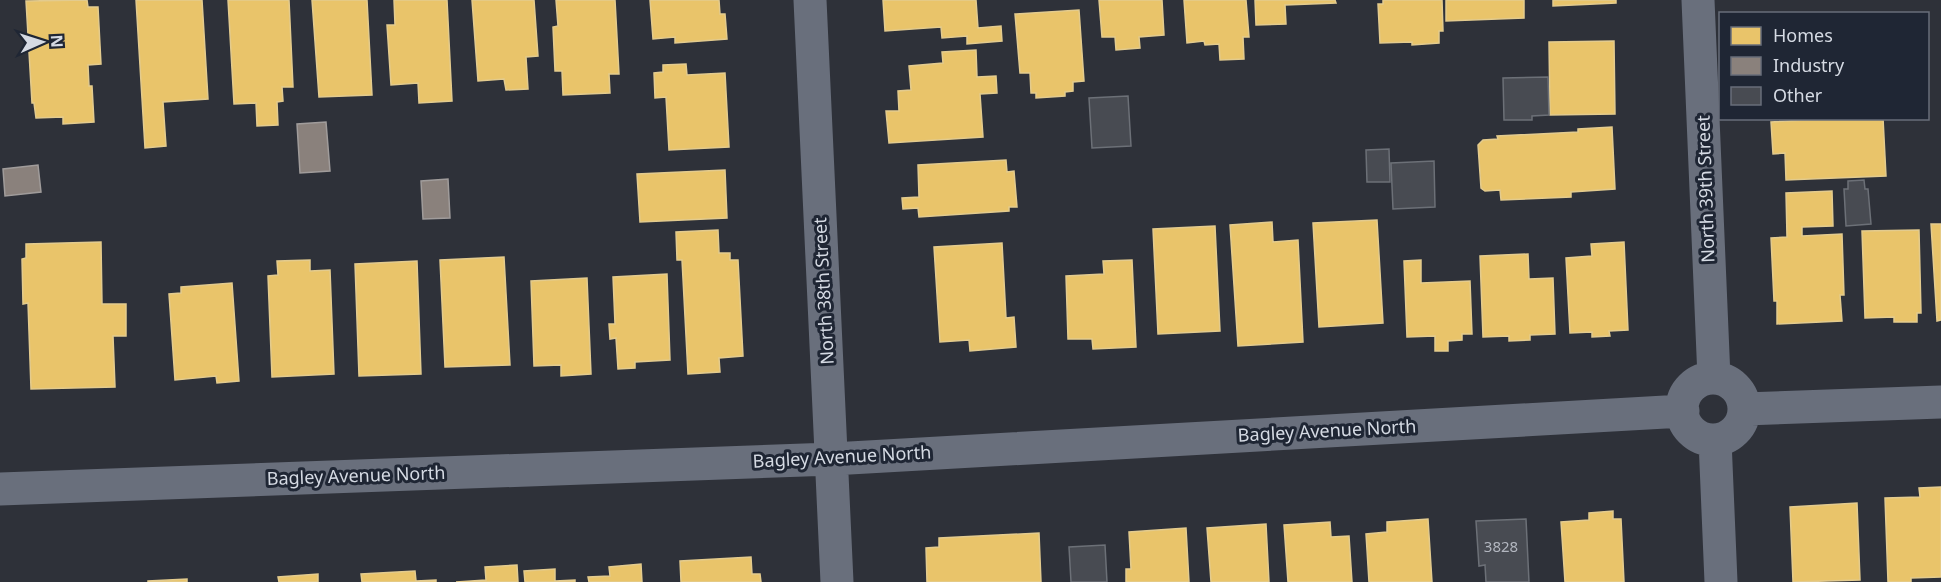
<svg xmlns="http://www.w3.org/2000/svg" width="1941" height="582" viewBox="0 0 1941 582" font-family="'Noto Sans',sans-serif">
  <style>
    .homes { fill: #e9c46a; stroke: #e3cb8e; stroke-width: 1.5 }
    .industry { fill: #8a817c; stroke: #a09c9b; stroke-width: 1.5 }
    .building { fill: #484b52; stroke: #6c7077; stroke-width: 1.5 }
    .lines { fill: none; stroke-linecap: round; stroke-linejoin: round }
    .street { stroke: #696f7c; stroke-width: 33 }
    .labels { text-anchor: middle; stroke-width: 6; stroke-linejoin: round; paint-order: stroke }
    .number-label { font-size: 15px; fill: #b2b6bf }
    .street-label { font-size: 18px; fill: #d5dae3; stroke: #1f2634 }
  </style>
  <rect width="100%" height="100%" fill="#2e3139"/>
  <path class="homes" d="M 87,0 L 88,7 L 98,7 L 101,64 L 88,65 L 89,86 L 92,86 L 94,122 L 63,124 L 63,117 L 36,118 L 34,103 L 32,103 L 26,1 Z
    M 136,0 L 202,0 L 208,99 L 163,102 L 166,146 L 145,148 Z
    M 228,0 L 289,0 L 293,87 L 282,87 L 283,101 L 277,102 L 278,125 L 257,126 L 256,103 L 234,104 Z
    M 312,0 L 367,0 L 372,95 L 319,97 Z
    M 394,0 L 447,0 L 452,101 L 419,103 L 418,83 L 391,85 L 387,25 L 395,25 Z
    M 472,0 L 534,0 L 538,56 L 526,57 L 528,89 L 506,90 L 504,79 L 478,81 Z
    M 556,0 L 615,0 L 619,74 L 609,74 L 610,93 L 563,95 L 562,71 L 555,71 L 553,27 L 558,26 Z
    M 650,0 L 719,0 L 720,14 L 725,14 L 727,39 L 675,43 L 675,37 L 653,39 Z
    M 883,0 L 976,0 L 978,28 L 1001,26 L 1002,41 L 967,44 L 967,36 L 942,38 L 941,27 L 885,31 Z
    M 1099,0 L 1162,0 L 1164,35 L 1139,37 L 1140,48 L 1116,50 L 1115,37 L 1102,37 Z
    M 1184,0 L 1246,0 L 1249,37 L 1243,37 L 1244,59 L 1220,60 L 1219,44 L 1205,45 L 1204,41 L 1187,43 Z
    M 1255,0 L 1335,0 L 1336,3 L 1285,5 L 1286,24 L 1256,25 Z
    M 1383,0 L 1442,0 L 1443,31 L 1439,31 L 1439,43 L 1412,45 L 1412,42 L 1380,43 L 1378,4 L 1383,4 Z
    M 1446,0 L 1524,0 L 1524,18 L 1446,21 Z
    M 1553,0 L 1616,0 L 1616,3 L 1553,6 Z
    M 1079,10 L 1084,81 L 1073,82 L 1073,91 L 1065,92 L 1065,96 L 1036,98 L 1036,93 L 1031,93 L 1030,73 L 1020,73 L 1015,14 Z
    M 1614,41 L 1615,114 L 1550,115 L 1549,42 Z
    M 976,50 L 977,77 L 996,76 L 997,93 L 980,94 L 983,137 L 889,143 L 886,111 L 899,111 L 898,91 L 911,90 L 909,66 L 943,63 L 942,52 Z
    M 686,64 L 687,75 L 725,73 L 729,147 L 669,150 L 666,97 L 655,98 L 654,73 L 663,72 L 663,65 Z
    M 1844,118 L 1883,118 L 1886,176 L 1786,180 L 1785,153 L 1773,154 L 1771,122 Z
    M 1612,127 L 1615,189 L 1571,192 L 1571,197 L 1501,200 L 1500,190 L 1485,191 L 1481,188 L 1478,145 L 1483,140 L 1498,139 L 1497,136 L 1578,132 L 1578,129 Z
    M 1006,160 L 1007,172 L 1014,171 L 1017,207 L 1009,207 L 1009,211 L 919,217 L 918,208 L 903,209 L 902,198 L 919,197 L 918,165 Z
    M 725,170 L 727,218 L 640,222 L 637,174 Z
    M 1832,191 L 1833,226 L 1802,227 L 1802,236 L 1842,234 L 1844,295 L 1840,295 L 1842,321 L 1777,324 L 1777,301 L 1774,301 L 1771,238 L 1787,237 L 1786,193 Z
    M 1377,220 L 1383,323 L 1319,327 L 1313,223 Z
    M 1272,222 L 1273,242 L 1298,240 L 1303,342 L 1238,346 L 1230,225 Z
    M 1931,224 L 1941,224 L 1941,320 L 1937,321 Z
    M 1215,226 L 1220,331 L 1158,334 L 1153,229 Z
    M 718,230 L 719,253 L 730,253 L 730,260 L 738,260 L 743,356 L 719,358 L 720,372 L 688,374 L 682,260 L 677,260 L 676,232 Z
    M 1919,230 L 1921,313 L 1917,313 L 1917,322 L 1894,322 L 1894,317 L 1865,318 L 1862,231 Z
    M 101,242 L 102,304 L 126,304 L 126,336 L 113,336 L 115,387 L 31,389 L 28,303 L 23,304 L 22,259 L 26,258 L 26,244 Z
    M 1624,242 L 1628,330 L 1609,331 L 1610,336 L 1592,337 L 1592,332 L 1570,333 L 1566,258 L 1592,256 L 1591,244 Z
    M 1002,243 L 1006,318 L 1014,317 L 1016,347 L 970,351 L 969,340 L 940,342 L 934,247 Z
    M 1528,254 L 1529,279 L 1553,278 L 1555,334 L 1530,335 L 1530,340 L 1509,341 L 1509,336 L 1483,337 L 1480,256 Z
    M 504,257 L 510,365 L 445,367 L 440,260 Z
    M 310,260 L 310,271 L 330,270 L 334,374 L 272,377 L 268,276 L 278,275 L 277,261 Z
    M 1132,260 L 1136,347 L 1093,349 L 1092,339 L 1068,339 L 1066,276 L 1104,274 L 1103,261 Z
    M 1421,260 L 1421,283 L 1470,281 L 1472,334 L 1462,334 L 1462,340 L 1448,341 L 1448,351 L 1435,351 L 1435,336 L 1407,337 L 1404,261 Z
    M 417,261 L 421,374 L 359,376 L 355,264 Z
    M 667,274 L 670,360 L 635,362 L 635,368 L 618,369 L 616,338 L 610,339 L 609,324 L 615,324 L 613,277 Z
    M 587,278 L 591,374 L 561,376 L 561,365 L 534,366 L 531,281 Z
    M 232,283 L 239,381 L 217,383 L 216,376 L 175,380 L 169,294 L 181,293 L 181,287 Z
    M 1941,487 L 1941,577 L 1911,578 L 1911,582 L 1888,582 L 1885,498 L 1920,497 L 1919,488 Z
    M 1857,503 L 1860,580 L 1793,582 L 1790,507 Z
    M 1613,511 L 1613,519 L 1621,519 L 1624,582 L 1565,582 L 1561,522 L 1589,520 L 1589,513 Z
    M 1428,519 L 1432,582 L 1369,582 L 1366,534 L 1387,532 L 1387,522 Z
    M 1330,522 L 1331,537 L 1349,536 L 1352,582 L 1288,582 L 1284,525 Z
    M 1266,524 L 1269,582 L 1211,582 L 1207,528 Z
    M 1186,528 L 1189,582 L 1126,582 L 1126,569 L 1131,569 L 1129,532 Z
    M 1039,533 L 1041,582 L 927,582 L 926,548 L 939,547 L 939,538 Z
    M 751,557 L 752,574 L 760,574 L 761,582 L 681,582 L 680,561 Z
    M 641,564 L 642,582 L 589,582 L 588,577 L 610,576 L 609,567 Z
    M 517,565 L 518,582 L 456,582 L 486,580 L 485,567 Z
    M 555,569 L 555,581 L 575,580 L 575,582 L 525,582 L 524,571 Z
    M 415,571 L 416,581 L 436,580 L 436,582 L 362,582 L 361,574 Z
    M 318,574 L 318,582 L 279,582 L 278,577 Z
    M 187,579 L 187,582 L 148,582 L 148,581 Z"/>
  <path class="industry" d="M 326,122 L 330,171 L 300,173 L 297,124 Z
    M 38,165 L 41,192 L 5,196 L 3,169 Z
    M 448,179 L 450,218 L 423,219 L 421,181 Z"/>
  <path class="building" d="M 1548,77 L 1549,115 L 1532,116 L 1532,120 L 1504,120 L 1503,78 Z
    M 1128,96 L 1131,146 L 1092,148 L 1089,98 Z
    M 1389,149 L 1390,182 L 1367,182 L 1366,150 Z
    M 1434,161 L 1435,207 L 1393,209 L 1391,163 Z
    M 1864,180 L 1865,189 L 1868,189 L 1871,224 L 1846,226 L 1844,189 L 1848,189 L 1848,181 Z
    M 1526,519 L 1529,582 L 1486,582 L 1485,565 L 1479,566 L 1476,521 Z
    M 1105,545 L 1107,582 L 1071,582 L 1069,547 Z"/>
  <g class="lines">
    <path class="street" d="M 810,0 L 837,582
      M 1698,0 L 1714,378
      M1682 409a31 31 0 1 1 62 0a31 31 0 1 1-62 0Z
      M 1744,409 L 1941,402
      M 1715,440 L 1721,582
      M 0,489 L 832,459 L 1683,411"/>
  </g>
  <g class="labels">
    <g class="number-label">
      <text x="1501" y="552">3828</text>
    </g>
    <g class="street-label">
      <text transform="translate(1706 189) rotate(-92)" y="6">North 39th Street</text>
      <text transform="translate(824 291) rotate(-93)" y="6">North 38th Street</text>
      <text transform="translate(1327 431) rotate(-3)" y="6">Bagley Avenue North</text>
      <text transform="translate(842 457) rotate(-3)" y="6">Bagley Avenue North</text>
      <text transform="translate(356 476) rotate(-2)" y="6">Bagley Avenue North</text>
    </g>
  </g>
  <rect x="1719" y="12" width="210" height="108" fill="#1f2634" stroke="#686e7a" stroke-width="1.5"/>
  <rect x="1731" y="27" width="30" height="18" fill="#e9c46a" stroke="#686e7a" stroke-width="1.5"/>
  <text x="1773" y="42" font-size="18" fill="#d5dae3">Homes</text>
  <rect x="1731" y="57" width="30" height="18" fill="#8a817c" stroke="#686e7a" stroke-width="1.5"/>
  <text x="1773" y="72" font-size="18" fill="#d5dae3">Industry</text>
  <rect x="1731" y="87" width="30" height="18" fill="#484b52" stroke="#686e7a" stroke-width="1.5"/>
  <text x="1773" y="102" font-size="18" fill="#d5dae3">Other</text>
  <g transform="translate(42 42) rotate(87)" stroke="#1f2634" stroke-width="4.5" paint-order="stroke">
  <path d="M0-4.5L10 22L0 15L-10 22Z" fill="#d5dae3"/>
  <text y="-9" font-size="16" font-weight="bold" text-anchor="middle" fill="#d5dae3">N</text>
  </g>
</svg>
